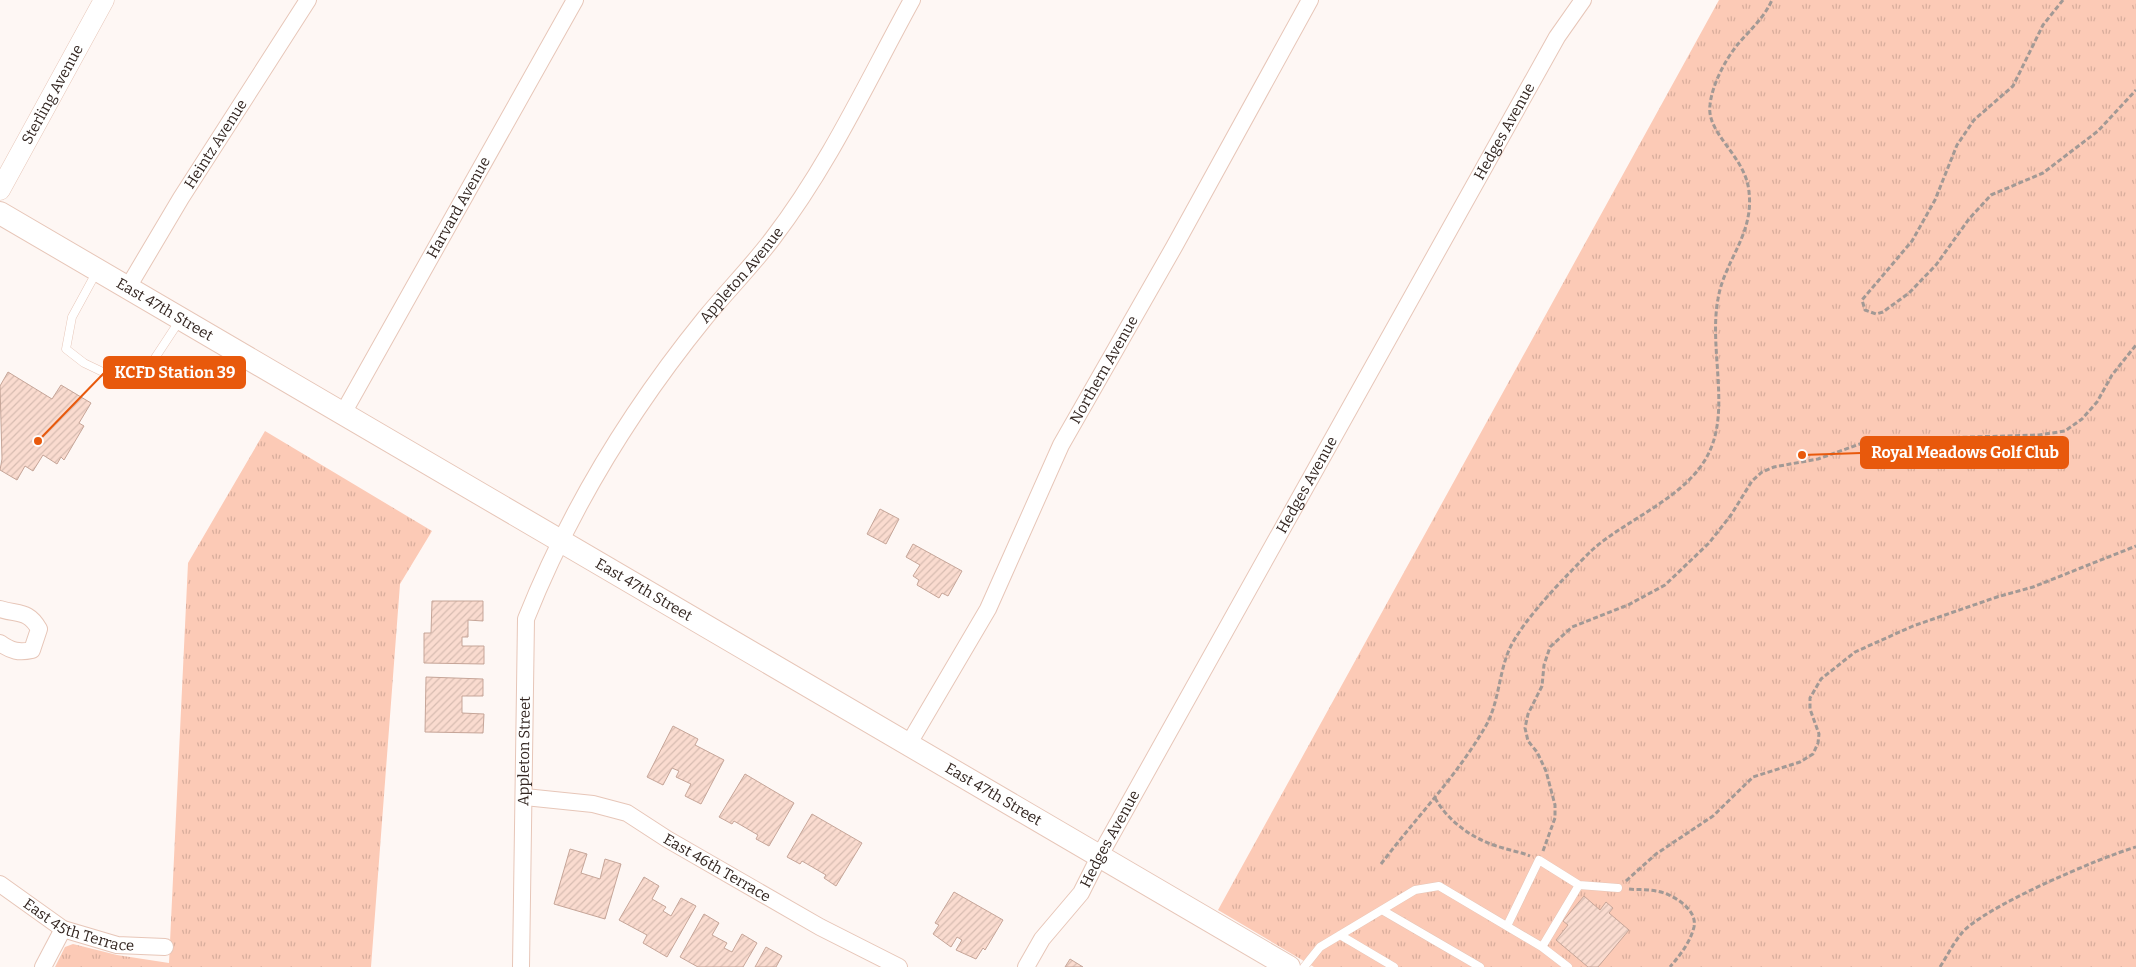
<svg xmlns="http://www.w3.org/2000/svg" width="2136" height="967" viewBox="0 0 2136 967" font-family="Bitter,serif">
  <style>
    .grass { fill: url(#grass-tufts) }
    .building { fill: url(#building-hatch); stroke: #c6a598 }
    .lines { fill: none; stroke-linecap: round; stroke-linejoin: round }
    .service-casing { stroke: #e7c6b8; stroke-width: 9 }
    .minor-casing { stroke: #e7c6b8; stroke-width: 18 }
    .tertiary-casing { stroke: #e7c6b8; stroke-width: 21 }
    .secondary-casing { stroke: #e7c6b8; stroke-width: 24 }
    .path { stroke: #a29995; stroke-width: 3; stroke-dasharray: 5 2.5; stroke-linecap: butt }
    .service { stroke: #fff; stroke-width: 8 }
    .minor { stroke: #fff; stroke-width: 16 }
    .tertiary { stroke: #fff; stroke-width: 20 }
    .secondary { stroke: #fff; stroke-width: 22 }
    .labels { text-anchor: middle; stroke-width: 4.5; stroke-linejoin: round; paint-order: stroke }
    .street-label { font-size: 15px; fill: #332621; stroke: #fff }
    .leader { fill: none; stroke: #e8590c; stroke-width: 2 }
    .callout-dot { fill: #e8590c; stroke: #fff; stroke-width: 2 }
    .callout { fill: #e8590c; stroke: #e8590c; stroke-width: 2 }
    .callout-label { font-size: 16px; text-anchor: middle; font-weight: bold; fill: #fff }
  </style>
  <defs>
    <pattern id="grass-tufts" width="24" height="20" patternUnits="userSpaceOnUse" patternTransform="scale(1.25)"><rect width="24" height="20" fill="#fccab6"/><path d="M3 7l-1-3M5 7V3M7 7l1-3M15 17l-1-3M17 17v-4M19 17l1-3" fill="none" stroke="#d8ad9c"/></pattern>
    <pattern id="building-hatch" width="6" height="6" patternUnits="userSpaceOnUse" patternTransform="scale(1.25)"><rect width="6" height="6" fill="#fadbcf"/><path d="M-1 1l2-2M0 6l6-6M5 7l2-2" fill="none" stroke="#d7bcb1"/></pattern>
  </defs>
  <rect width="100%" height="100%" fill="#fef7f4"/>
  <path class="grass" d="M 1719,0 L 2136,0 L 2136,967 L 1314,967 L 1218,910 Z
    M 265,431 L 432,531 L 400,584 L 371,967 L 55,967 L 65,947 L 73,944 L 117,955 L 169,963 L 188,563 Z"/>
  <path class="building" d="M 8,372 L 52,399 L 61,385 L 91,403 L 79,423 L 84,426 L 64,460 L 61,457 L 57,464 L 43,455 L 33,471 L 25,466 L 17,480 L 0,470 L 2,459 L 0,386 Z
    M 880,509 L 899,519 L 886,544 L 867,534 Z
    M 913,544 L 962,571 L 948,596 L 942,593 L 939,598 L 917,585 L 919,580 L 913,576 L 920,565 L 906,557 Z
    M 432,601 L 483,601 L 483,621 L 468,620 L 468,637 L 462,637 L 462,646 L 484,646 L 484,664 L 424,663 L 424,633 L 431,633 Z
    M 426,677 L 483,679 L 483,696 L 462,696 L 462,713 L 484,714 L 483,733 L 425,732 Z
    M 673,726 L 698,739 L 695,745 L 724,760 L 701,804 L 685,796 L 691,784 L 676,777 L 679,771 L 672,768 L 663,785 L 647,777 Z
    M 745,774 L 794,803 L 769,846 L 756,839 L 758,835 L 734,821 L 732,824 L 719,817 Z
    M 812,814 L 862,843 L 836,886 L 824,878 L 826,875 L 802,861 L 800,864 L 787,857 Z
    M 570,849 L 587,854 L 581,873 L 600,879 L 605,859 L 621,864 L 605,919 L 554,904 Z
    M 644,877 L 659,886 L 652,899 L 666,907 L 663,911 L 671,916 L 681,898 L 696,906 L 667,957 L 643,943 L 647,935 L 619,920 Z
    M 954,892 L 1003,920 L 985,950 L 983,948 L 976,959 L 956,950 L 962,940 L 957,937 L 951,947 L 933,934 L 939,925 L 935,923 Z
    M 1584,896 L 1600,910 L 1606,902 L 1613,908 L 1609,913 L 1629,930 L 1598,967 L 1588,967 L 1556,940 L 1568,925 L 1563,921 Z
    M 704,914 L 719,923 L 712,935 L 727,943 L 724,948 L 732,952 L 742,934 L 757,943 L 743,967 L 698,967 L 680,957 Z
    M 766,947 L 782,956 L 776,967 L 755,967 Z
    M 1070,959 L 1083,967 L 1065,967 Z"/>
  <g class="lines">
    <defs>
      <path id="service" d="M 96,273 L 72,317 L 66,349 L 84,363 L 128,384 L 151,364 L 180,320
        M 1579,885 L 1618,888
        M 1382,910 L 1480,967
        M 1507,926 L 1539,860 L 1579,885 L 1542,947
        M 1340,935 L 1394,967
        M 1304,967 L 1320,947 L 1415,890 L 1439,886 L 1542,947 L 1568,967"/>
      <g id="minor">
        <path id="s1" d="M 127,289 L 181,198 L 308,0"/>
        <path id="s2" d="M 342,415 L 575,0"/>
        <path d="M 0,609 C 19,615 28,610 39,629 L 32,650 C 19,653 11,651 0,643"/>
        <path id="s3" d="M 908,745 L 988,609 L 1061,445 L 1174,247 L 1310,0"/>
        <path id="s4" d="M 525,797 L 593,804 L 627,813 L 667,839 L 820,927 L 899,967"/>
        <path id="s5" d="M 0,884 L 63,929 L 117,945 L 165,947"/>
        <path d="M 43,967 L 63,929"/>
        <path id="s6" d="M 521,967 L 526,619 C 569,511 632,408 705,318 C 727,291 752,266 773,238 C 829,165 868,80 912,0"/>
        <path id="s7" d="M 1026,967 L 1042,939 L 1081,893 L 1099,857 L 1557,37 L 1583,0"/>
      </g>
      <g id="tertiary">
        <path id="s8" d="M 0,190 L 104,0"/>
      </g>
      <g id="secondary">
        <path id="s9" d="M 0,213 L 1289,967"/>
      </g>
    </defs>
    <use href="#service" class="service-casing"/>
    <use href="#minor" class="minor-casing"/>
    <use href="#tertiary" class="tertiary-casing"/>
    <use href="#secondary" class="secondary-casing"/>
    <path class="path" d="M 2063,0 L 2043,25 L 2013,86 L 1974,120 L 1957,145 L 1935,200 L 1912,241 L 1862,300 L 1865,310 L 1876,314 L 1883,312 L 1909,293 L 1936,265 L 1969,219 L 1991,195 L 2043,173 L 2098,131 L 2136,90
      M 1435,798 C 1449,823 1476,841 1503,848 C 1512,851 1521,852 1530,856
      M 1543,851 L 1555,818 L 1555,805 L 1546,771 L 1537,752 L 1528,741 L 1525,728 L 1528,714 L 1542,686 L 1544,665 L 1550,647 L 1572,627 L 1628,605 L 1665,585 L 1709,543 L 1731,515 L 1752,481 L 1762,472 L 1774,467 L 1818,459 L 1871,440 L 2039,435 L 2065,431 L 2082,419 L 2097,402 L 2112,375 L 2136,345
      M 1381,864 C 1415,819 1455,778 1484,729 C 1499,705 1498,676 1509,650 C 1523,619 1566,576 1591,551 C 1627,518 1692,496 1711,448 C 1729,405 1709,347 1718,299 C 1724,261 1754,235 1749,192 C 1746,156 1706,134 1710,105 C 1712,85 1725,60 1738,44 C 1750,30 1764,18 1772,0
      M 1626,881 L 1656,854 L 1713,816 L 1753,777 L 1800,762 L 1813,754 L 1818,743 L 1819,734 L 1810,709 L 1810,698 L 1821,679 L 1855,652 L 1913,626 L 1997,597 L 2033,587 L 2136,546
      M 1629,889 C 1638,890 1647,889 1656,891 C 1671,893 1698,909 1694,927 C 1690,943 1680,955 1670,967
      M 1940,967 C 1947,956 1953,944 1961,934 C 1981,908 2101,857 2136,847"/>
    <use href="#service" class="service"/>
    <use href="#minor" class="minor"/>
    <use href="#tertiary" class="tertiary"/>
    <use href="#secondary" class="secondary"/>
  </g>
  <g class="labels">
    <g class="street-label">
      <text dy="5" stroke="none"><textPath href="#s8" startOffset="109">Sterling Avenue</textPath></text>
      <text dy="5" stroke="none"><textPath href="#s7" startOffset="964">Hedges Avenue</textPath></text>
      <text dy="5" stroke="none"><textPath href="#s1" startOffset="170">Heintz Avenue</textPath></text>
      <text dy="5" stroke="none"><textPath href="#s2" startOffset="238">Harvard Avenue</textPath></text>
      <text dy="5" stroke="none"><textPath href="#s6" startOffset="756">Appleton Avenue</textPath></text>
      <text dy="5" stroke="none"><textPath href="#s9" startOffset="191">East 47th Street</textPath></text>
      <text dy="5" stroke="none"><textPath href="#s3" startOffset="424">Northern Avenue</textPath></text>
      <text dy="5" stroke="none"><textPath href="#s7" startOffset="559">Hedges Avenue</textPath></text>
      <text dy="5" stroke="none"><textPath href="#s9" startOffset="746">East 47th Street</textPath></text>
      <text dy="5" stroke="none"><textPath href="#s6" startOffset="216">Appleton Street</textPath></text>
      <text dy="5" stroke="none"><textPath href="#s9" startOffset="1151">East 47th Street</textPath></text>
      <text dy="5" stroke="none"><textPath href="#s7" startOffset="154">Hedges Avenue</textPath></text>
      <text dy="5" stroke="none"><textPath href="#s4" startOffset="209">East 46th Terrace</textPath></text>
      <text dy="5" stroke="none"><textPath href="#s5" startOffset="91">East 45th Terrace</textPath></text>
    </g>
  </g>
  <path class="leader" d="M38 441L104 373M1802 455L1861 453"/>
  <g class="callout-dot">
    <circle cx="38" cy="441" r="5"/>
    <circle cx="1802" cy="455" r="5"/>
  </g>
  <g class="callout">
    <rect x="104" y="357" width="141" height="31" rx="5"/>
    <rect x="1861" y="437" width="207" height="31" rx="5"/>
  </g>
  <g class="callout-label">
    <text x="175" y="378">KCFD Station 39</text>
    <text x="1965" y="458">Royal Meadows Golf Club</text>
  </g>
</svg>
